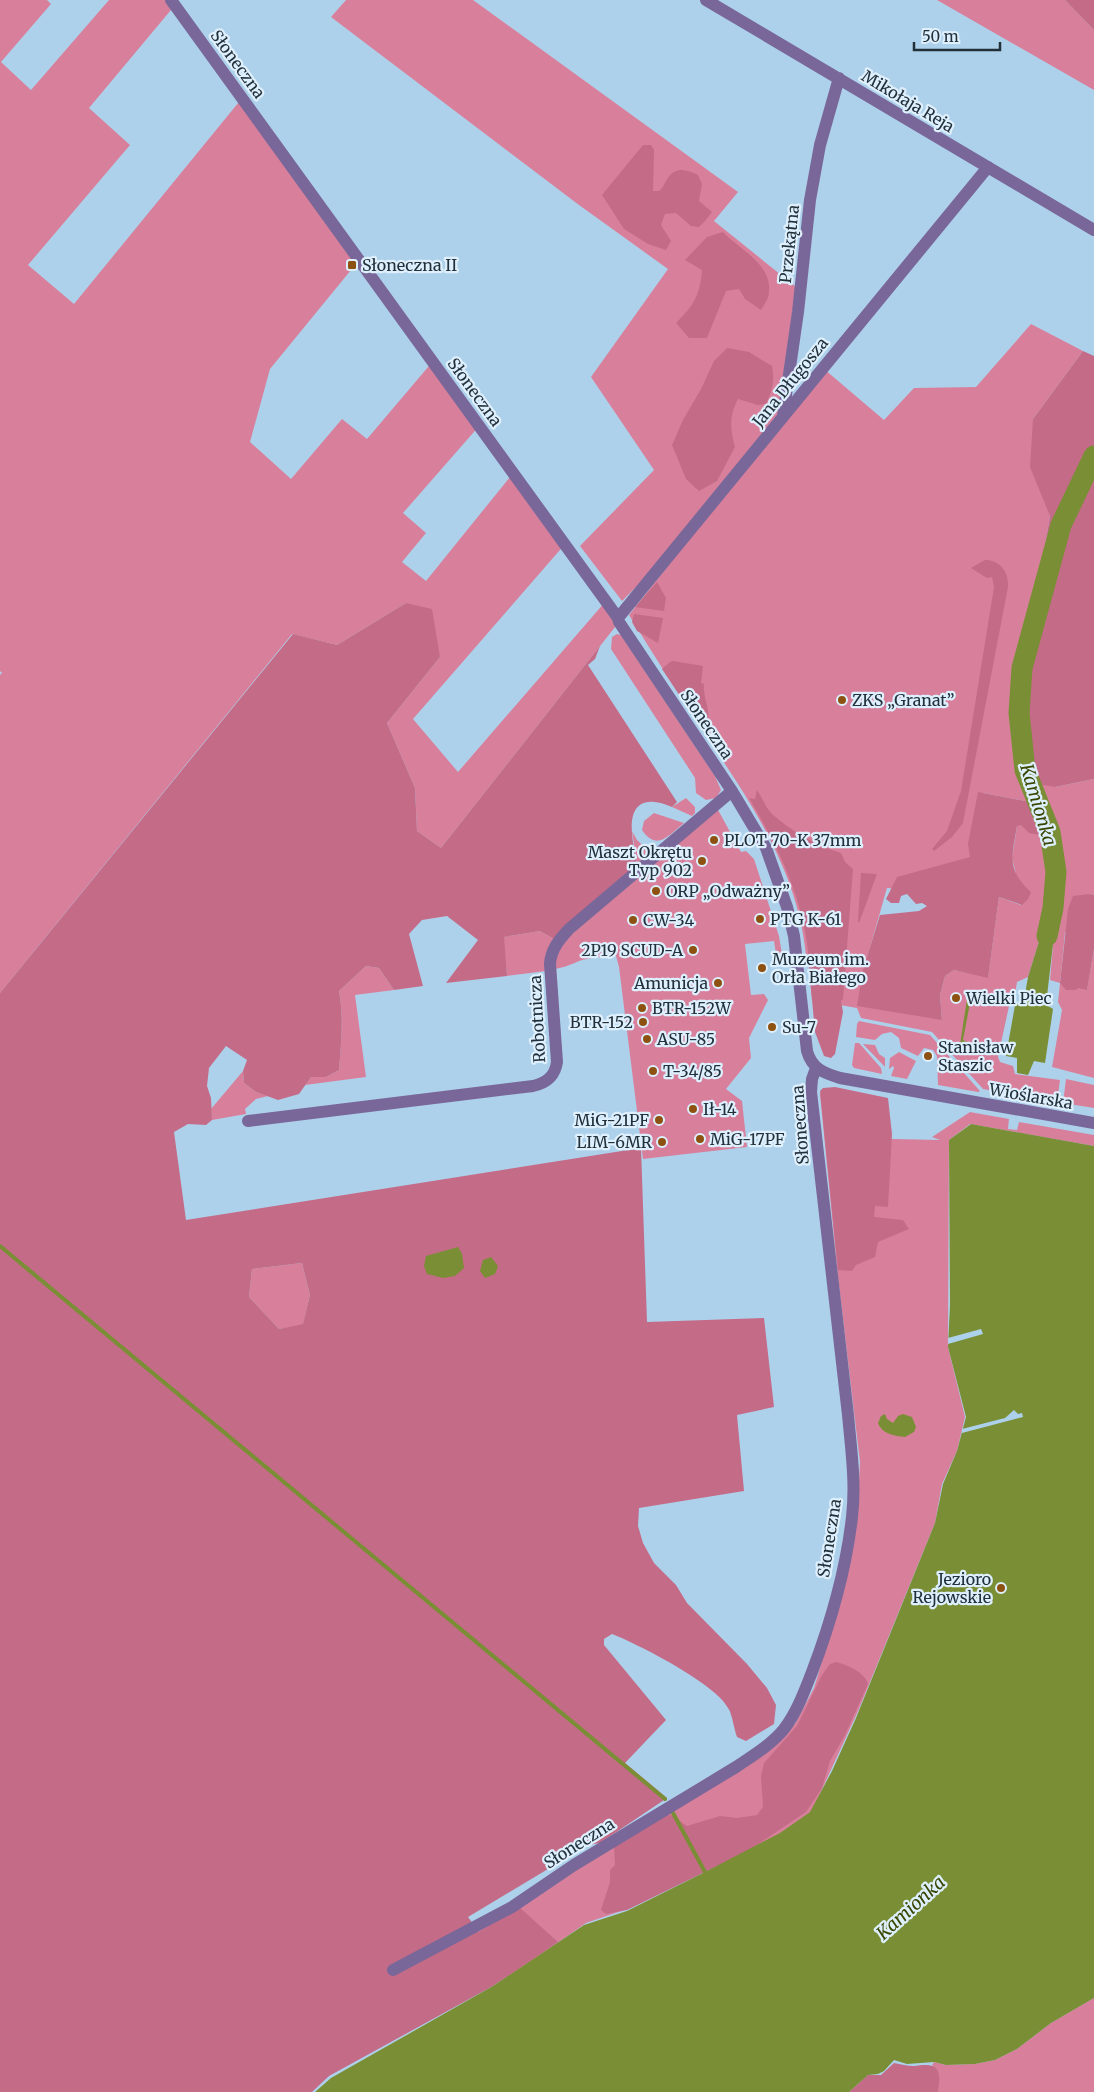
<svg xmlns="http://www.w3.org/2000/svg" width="1094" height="2092" viewBox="0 0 1094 2092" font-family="Merriweather,serif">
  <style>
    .green { fill: #d8809b; fill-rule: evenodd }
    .forest { fill: #c46b87; fill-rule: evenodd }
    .water { fill: #7a8e35 }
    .pier { fill: #aed1eb }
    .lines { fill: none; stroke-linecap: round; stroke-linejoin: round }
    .stream { stroke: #7a8e35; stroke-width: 4 }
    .river { stroke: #7a8e35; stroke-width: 21 }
    .minor { stroke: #7a679a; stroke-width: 12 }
    .poi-dot { fill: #8d5111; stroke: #deeffd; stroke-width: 2 }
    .labels { text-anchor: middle; stroke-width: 4.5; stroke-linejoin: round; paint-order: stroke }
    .street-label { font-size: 16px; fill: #22303a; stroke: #deeffd }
    .poi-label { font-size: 16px; fill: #22303a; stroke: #deeffd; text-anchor: start }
    .water-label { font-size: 18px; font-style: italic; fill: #3a4701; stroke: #deeffd }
  </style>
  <rect width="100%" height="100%" fill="#aed1eb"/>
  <path class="green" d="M 0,0 L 47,0 L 51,4 L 1,62 L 31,90 L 109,0 L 173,0 L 176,4 L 89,108 L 130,145 L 28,265 L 74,304 L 243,97 L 360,259 L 270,369 L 250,442 L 291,479 L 342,419 L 367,439 L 434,360 L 480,425 L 403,513 L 426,533 L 402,562 L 426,581 L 514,472 L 566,543 L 413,719 L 458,772 L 605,602 L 619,622 L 441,848 L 417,831 L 415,788 L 387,723 L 440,657 L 406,603 L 337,645 L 292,634 L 0,993 L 0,675 L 2,673 L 0,671 Z
    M 346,0 L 473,0 L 738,192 L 714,221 L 796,287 L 778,414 L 647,576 L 622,601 L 580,546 L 654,470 L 591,377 L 668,269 L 579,205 L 331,17 Z
    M 937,0 L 1065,0 L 1094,30 L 1094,90 Z
    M 1031,324 L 1083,351 L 1033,419 L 1045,500 L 1050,516 L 1024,668 L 1018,714 L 1026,768 L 1055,787 L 1094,779 L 1094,895 L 1090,894 L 1065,933 L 1060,983 L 1087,989 L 1094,949 L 1094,1078 L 1052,1067 L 1062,1010 L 1058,1002 L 1060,983 L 1050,980 L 1056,910 L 1049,909 L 1028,977 L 1017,982 L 1015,995 L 1011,997 L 998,1057 L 1000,1062 L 1013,1066 L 1015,1074 L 1060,1080 L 1057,1103 L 983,1089 L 932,1032 L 861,1018 L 857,1008 L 812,1000 L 809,971 L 833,968 L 830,952 L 806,955 C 798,872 752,804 707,737 C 680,696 654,656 629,615 L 824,369 L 884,420 L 914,388 L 976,387 ZM 983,793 L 1046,805 L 1017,826 L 1012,858 L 1017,878 L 1021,882 L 1021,905 L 999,897 L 988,977 L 954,970 L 945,976 L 940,995 L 942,1020 L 867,958 L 887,888 L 968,896 Z
    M 617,634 L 621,635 L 715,776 L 721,790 L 716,798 L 706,800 L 696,793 L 695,778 L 611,649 L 612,637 Z
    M 686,798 L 695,807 L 695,813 L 692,816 L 672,807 Z
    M 717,808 L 741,852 L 746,851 L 754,859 L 779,936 L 782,954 L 776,954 L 774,941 L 745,944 L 751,995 L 764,994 L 768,1000 L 749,1038 L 751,1058 L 726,1089 L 742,1101 L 747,1147 L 643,1159 L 619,967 L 616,956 C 604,957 590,957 579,961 C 570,965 565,967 555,969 L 555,959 L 565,940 Z
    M 654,813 L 684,823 C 669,835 657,852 642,830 L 644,821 Z
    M 632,831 L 637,840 L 650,852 L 637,864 Z
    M 540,931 L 554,939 L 546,971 L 507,976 L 503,937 Z
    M 366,966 L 379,968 L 394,990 L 355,995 L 366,1077 L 305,1085 L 311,1077 L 326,1077 L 339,1070 C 341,1044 344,1017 339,991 Z
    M 859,1021 L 930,1035 L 980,1091 L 978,1092 L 938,1085 L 937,1056 L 933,1050 L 924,1048 L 918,1056 L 901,1048 L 899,1038 L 891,1032 L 882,1034 L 875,1040 L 856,1037 L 857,1024 Z
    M 855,1043 L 859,1043 L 881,1068 L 882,1074 L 854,1068 L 852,1065 Z
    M 863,1044 L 875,1045 L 879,1054 L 885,1058 L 885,1067 Z
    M 899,1052 L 916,1061 L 907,1079 L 891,1076 L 894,1068 L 893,1066 L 889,1069 L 890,1058 Z
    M 243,1071 L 244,1083 L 256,1092 L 268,1096 L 256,1099 L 245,1109 L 246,1114 L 212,1120 L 211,1109 Z
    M 1066,1079 L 1094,1085 L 1094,1108 L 1063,1103 Z
    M 820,1094 L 884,1104 L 892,1141 L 892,1139 L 940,1140 L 932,1137 L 970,1112 L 1009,1119 L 1008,1129 L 1017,1130 L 1019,1122 L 1094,1135 L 1094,1146 L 970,1124 L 949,1140 L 948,1347 L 965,1417 L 957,1451 L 942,1484 L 935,1523 L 859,1709 L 812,1811 L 781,1833 L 748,1851 L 627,1909 L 586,1923 L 507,1978 L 477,1930 L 795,1724 L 814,1688 L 818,1675 L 843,1584 L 857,1517 L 860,1462 L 838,1277 Z
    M 302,1263 L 310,1295 L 303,1325 L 279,1329 L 249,1297 L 252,1269 Z
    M 1094,1998 L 1094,2092 L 938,2092 C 937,2081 942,2074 932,2065 L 934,2062 L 946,2065 L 975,2064 L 995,2060 L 1017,2049 L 1051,2023 Z"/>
  <path class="forest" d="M 1065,0 L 1094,0 L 1094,30 L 1092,28 Z
    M 643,145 L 651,145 L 654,150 L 653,191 L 659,191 C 664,187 664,183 668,178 C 676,166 687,170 698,175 L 702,184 L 699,201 L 712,212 L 705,221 L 699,227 L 691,226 L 676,213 L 665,214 L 661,225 L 671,241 L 666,250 L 648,244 L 624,229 L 602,195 Z
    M 723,232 C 739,249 772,264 769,292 C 769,298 764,305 761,310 L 745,299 L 739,289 L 726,291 L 707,338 L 689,338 L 676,323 C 694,305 700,295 702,270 L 685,260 L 707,237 Z
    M 727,348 L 749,352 L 772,366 C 775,381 772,391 766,404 L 758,405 L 738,399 C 729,416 730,429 735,447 L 717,481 L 699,491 L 686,479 L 672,445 L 683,420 L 701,389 L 714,361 Z
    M 1083,351 L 1094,356 L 1094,779 L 1055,787 L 1032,783 L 1026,768 L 1018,714 L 1024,668 L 1050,516 L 1030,467 L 1033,419 Z
    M 985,560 C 1000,560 1009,572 1008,587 L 963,823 L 952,837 L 934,851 L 932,849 L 947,831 L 961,791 L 994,587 L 992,577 L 987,578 L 971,568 Z
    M 657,582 L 666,598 L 664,611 L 635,607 Z
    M 406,603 L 432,609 L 440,657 L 387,723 L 415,788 L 417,831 L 441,848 L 600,646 L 595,659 L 588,665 L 677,802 L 672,807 C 664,804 656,801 649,802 C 622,804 634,847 637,864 L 554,939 L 540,931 L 504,937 L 507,976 L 446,983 L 478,940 L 447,916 L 422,920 L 409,934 L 423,986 L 394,990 L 379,968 L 366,966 L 339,991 C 344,1017 341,1044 339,1070 L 326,1077 L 311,1077 L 299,1094 L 278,1100 L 256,1092 L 244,1083 L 243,1071 L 247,1060 L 226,1046 L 209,1068 L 207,1086 L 211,1098 L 212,1120 L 206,1125 L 188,1124 L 174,1132 L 186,1220 L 641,1148 L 647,1322 L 764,1318 L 774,1407 L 737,1415 L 744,1491 L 639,1508 L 638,1526 L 643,1543 L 654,1563 L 676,1585 L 687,1603 L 747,1664 L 767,1688 L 776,1705 L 774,1724 L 746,1741 L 737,1737 C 734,1729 732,1713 728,1708 C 716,1684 638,1644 612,1634 L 604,1639 L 604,1645 L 666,1720 L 625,1763 L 667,1798 L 600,1843 L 588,1845 L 468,1917 L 479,1932 L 519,1907 L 558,1942 L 493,1986 L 329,2076 L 312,2092 L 0,2092 L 0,993 L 293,634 L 337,645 ZM 302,1263 L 310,1295 L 303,1324 L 279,1329 L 249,1297 L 252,1269 Z
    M 634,614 L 663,618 L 658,643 L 637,631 L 632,622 Z
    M 673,661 L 703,666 L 701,683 L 704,684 C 702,700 716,716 702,729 L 662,669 L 670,662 Z
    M 757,790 C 762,797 766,808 772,814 C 791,831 817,846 841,853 L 845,862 L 853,869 L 843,999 L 841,1001 L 843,1012 L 835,1054 L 831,1058 L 824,1056 L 815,1032 L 809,967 L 826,964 L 826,958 L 809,960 C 804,899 779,849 749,798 L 755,799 Z
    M 978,792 L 1046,805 L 1050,819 L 1040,835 L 1029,833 L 1021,825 L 1017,826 C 1012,857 1006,869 1031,892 L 1028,899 L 1022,905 L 999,897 L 988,978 L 954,970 L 945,976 L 940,995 L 942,1020 L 857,1006 L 863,970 L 880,915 L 919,911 L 927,906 L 922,903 L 916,904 L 907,894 L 901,896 L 899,903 L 891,903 L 886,899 L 897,877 L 970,857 L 968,844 Z
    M 861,873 L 877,874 L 859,923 L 858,921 Z
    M 1090,894 L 1094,895 L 1094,949 L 1087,990 L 1078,988 L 1076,990 L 1066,990 L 1060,983 L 1068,909 L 1073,896 Z
    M 835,1087 L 888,1098 L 892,1134 L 888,1207 L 875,1206 L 874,1217 L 903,1220 L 909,1229 L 878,1242 L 875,1257 L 856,1265 L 852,1271 L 838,1270 L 820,1091 L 823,1088 Z
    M 836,1662 C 847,1665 865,1672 868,1684 L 845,1735 L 830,1761 L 822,1788 L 806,1812 L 748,1851 L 627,1910 L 606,1914 L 601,1910 L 610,1882 L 610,1870 L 615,1865 L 614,1847 L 663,1815 L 671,1815 L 687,1826 L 720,1816 L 737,1818 L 757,1815 L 763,1807 L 761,1776 L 764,1763 L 797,1726 L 822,1675 L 830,1664 Z
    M 894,2063 C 900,2064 908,2066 914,2066 C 924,2065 938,2062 939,2076 C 940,2082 938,2086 938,2092 L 849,2092 L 868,2075 L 881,2075 Z"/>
  <path class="water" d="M 1049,909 L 1057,910 L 1047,996 L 1048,1006 L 1053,1009 L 1045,1063 L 1034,1061 L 1028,1075 L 1017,1073 L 1017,1058 L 1006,1056 L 1015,1005 L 1024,1000 L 1028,977 Z
    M 967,999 L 974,1002 L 970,1003 L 963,1040 L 967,1042 L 967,1045 L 960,1045 Z
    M 971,1124 L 1094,1146 L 1094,1998 L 1051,2023 L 1017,2049 L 995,2060 L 975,2064 L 946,2065 L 934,2062 L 907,2064 L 894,2060 L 884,2071 L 878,2074 L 868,2075 L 849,2092 L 315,2092 L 331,2078 L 493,1986 L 584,1925 L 627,1911 L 705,1872 L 780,1833 L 810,1812 L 832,1771 L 856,1718 L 935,1523 L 943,1484 L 957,1451 L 966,1417 L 948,1347 L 950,1305 L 949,1140 Z
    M 458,1247 L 462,1254 L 464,1268 L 455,1276 L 443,1278 L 427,1274 L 424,1266 L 426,1256 Z
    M 491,1257 L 498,1266 L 495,1274 L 485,1278 L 480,1271 L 483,1260 Z
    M 885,1414 L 887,1419 L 893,1423 L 898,1416 L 903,1414 L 912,1417 L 916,1427 L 914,1432 L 905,1437 C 895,1436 882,1434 878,1423 L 881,1416 Z"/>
  <path class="pier" d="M 981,1329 L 983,1334 L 948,1344 L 948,1338 Z
    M 1014,1410 L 1018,1414 L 1022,1413 L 1023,1417 L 962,1433 L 962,1429 L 1005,1418 Z"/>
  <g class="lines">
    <path class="stream" d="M 0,1246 L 665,1799
      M 673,1813 L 705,1872"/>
    <path class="river" d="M 1047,936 L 1053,908 L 1056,872 L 1050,832 L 1025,770 L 1019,713 L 1022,668 L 1061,525 L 1094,456"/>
    <path class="minor" d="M 171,0 L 618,618 L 619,622 L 732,791 L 766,848 L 787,907 L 794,936 L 807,1051 C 812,1069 824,1073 840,1078 L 1094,1123
      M 706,0 L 1094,230
      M 783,416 L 798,312 L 810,200 L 820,145 L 839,78
      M 618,618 L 988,167
      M 248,1121 L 533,1086 C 547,1083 555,1076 557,1062 L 550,964 C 551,949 559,940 569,929 L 732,791
      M 393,1970 L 512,1907 L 574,1865 L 736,1767 C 752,1756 771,1745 784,1729 C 797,1712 804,1692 812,1672 C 831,1622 846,1570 852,1517 C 856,1483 851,1448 848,1415 L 811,1092 L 812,1079 L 816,1068"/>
  </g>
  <g class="poi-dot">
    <rect x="347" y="260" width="10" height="10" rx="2.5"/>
    <circle cx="842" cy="700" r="5"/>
    <circle cx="714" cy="840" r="5"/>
    <circle cx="702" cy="861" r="5"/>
    <circle cx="656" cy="891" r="5"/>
    <circle cx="760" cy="919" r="5"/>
    <circle cx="633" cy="920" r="5"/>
    <circle cx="693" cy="950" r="5"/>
    <circle cx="762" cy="968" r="5"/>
    <circle cx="718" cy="983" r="5"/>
    <circle cx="956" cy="998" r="5"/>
    <circle cx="642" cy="1008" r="5"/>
    <circle cx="643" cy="1022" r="5"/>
    <circle cx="772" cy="1027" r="5"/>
    <circle cx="647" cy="1039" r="5"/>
    <circle cx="928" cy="1056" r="5"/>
    <circle cx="653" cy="1071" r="5"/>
    <circle cx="693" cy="1109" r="5"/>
    <circle cx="659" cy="1120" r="5"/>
    <circle cx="700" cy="1139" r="5"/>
    <circle cx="662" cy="1142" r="5"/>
    <circle cx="1001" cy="1588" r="5"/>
  </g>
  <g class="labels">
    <g class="street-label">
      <text transform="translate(238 64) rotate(54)" y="6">Słoneczna</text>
      <text transform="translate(908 101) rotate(31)" y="6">Mikołaja Reja</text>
      <text transform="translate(789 244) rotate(-84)" y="6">Przekątna</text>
      <text transform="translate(790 382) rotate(-51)" y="6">Jana Długosza</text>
      <text transform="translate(475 392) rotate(54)" y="6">Słoneczna</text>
      <text transform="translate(707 724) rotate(56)" y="6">Słoneczna</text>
      <text transform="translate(537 1019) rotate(-93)" y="6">Robotnicza</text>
      <text transform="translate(1031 1096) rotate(10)" y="6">Wioślarska</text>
      <text transform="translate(800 1125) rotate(-94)" y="6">Słoneczna</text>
      <text transform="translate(829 1538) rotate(-81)" y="6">Słoneczna</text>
      <text transform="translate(579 1843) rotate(-32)" y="6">Słoneczna</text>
    </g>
    <g class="poi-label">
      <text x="362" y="271">Słoneczna II</text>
      <text x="852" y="706">ZKS „Granat”</text>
      <text x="724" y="846">PLOT 70-K 37mm</text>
      <text x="692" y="858" text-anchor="end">Maszt Okrętu<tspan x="692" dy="18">Typ 902</tspan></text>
      <text x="666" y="897">ORP „Odważny”</text>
      <text x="770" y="925">PTG K-61</text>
      <text x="643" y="926">CW-34</text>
      <text x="683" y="956" text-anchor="end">2P19 SCUD-A</text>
      <text x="772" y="965">Muzeum im.<tspan x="772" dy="18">Orła Białego</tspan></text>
      <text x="708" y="989" text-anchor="end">Amunicja</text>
      <text x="966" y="1004">Wielki Piec</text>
      <text x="652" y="1014">BTR-152W</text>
      <text x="633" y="1028" text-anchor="end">BTR-152</text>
      <text x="782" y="1033">Su-7</text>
      <text x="657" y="1045">ASU-85</text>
      <text x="938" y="1053">Stanisław<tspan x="938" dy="18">Staszic</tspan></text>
      <text x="663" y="1077">T-34/85</text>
      <text x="703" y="1115">Ił-14</text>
      <text x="649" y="1126" text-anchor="end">MiG-21PF</text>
      <text x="710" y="1145">MiG-17PF</text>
      <text x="652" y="1148" text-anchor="end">LIM-6MR</text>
      <text x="991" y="1585" text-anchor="end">Jezioro<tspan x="991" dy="18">Rejowskie</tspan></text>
    </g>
    <g class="water-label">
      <text transform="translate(1038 805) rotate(73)" y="6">Kamionka</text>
      <text transform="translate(911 1908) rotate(-42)" y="6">Kamionka</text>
    </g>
  </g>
  <path d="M914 42v8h86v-8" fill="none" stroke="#22303a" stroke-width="2.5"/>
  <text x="922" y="42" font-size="15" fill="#22303a" stroke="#deeffd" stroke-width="4" paint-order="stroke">50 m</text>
</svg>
